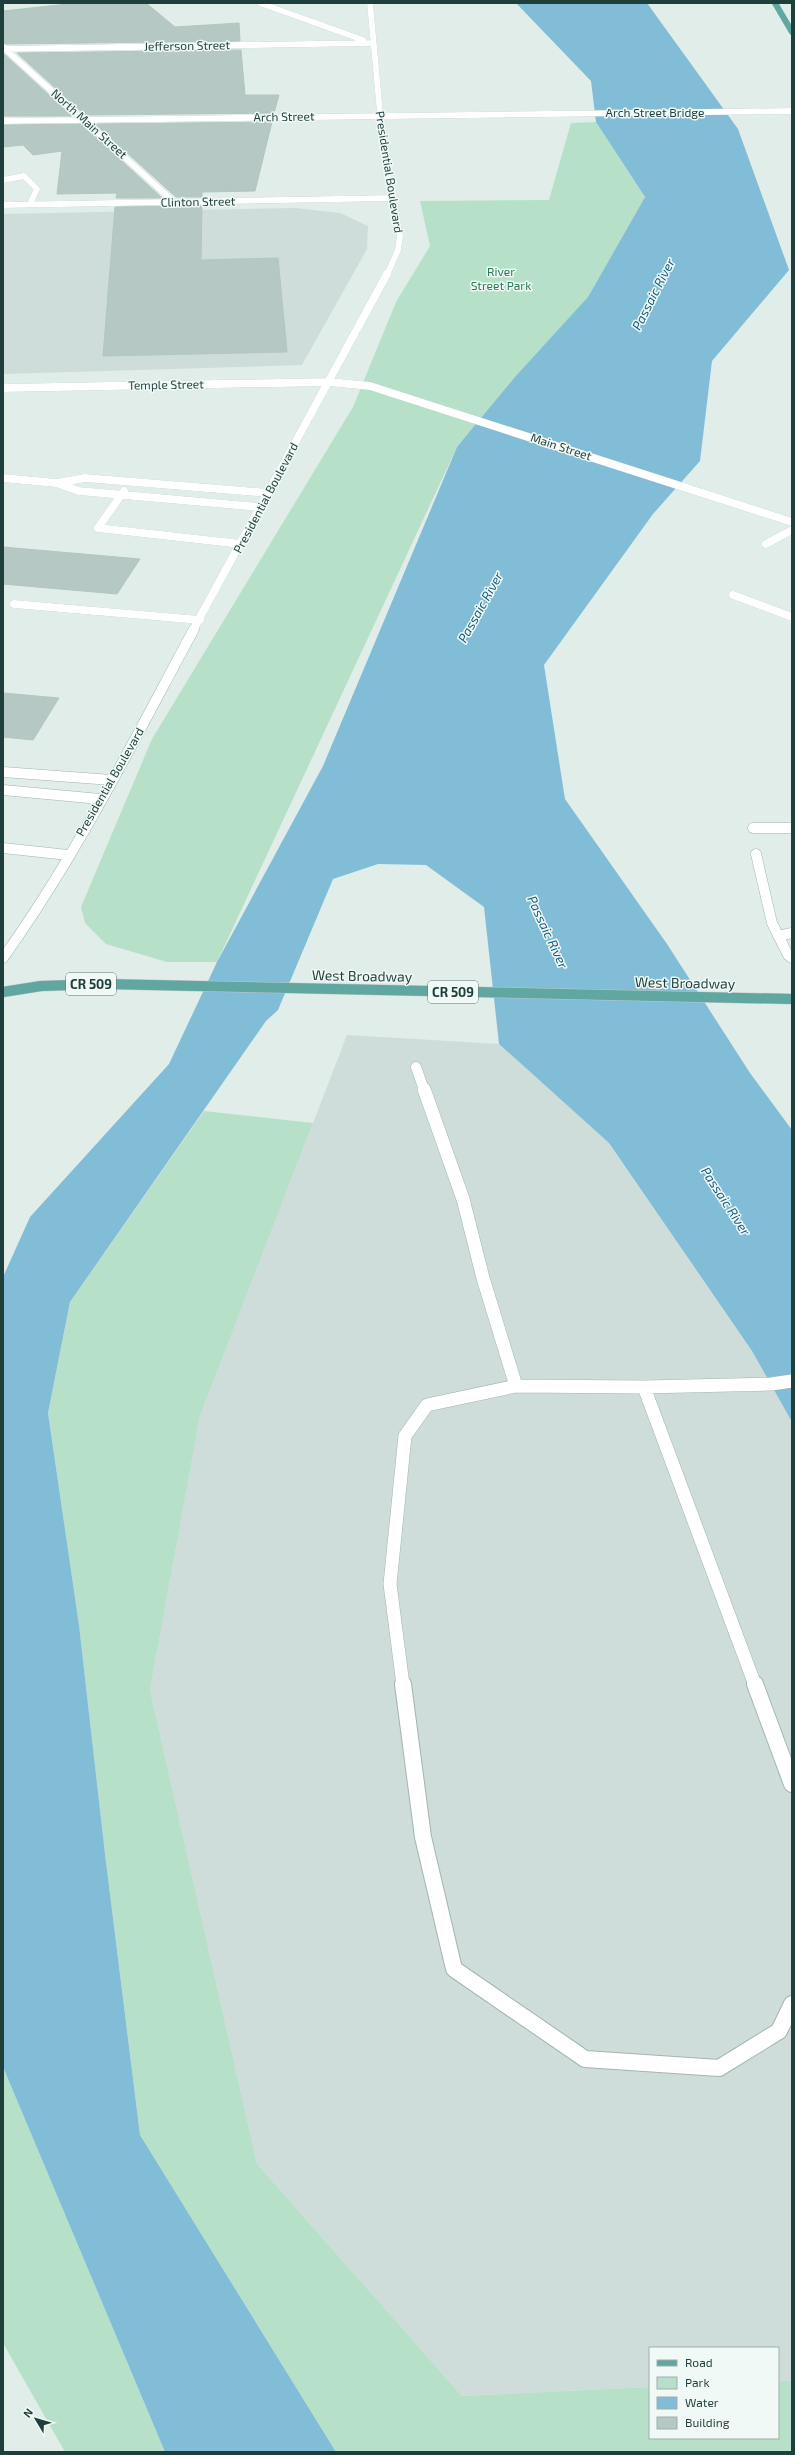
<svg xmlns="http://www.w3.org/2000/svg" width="795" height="2455" viewBox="0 0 795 2455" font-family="'Exo 2',sans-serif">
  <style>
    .built { fill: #ceddd9 }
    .green { fill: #b7e0c9 }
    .water { fill: #82bdd8 }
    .building { fill: #b5c8c3; stroke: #b2c7c2 }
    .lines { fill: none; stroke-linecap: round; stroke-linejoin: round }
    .minor-far4-casing { stroke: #a2b5b2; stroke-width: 6 }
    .minor-far3-casing { stroke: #a2b5b2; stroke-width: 8 }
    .minor-far2-casing { stroke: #a2b5b2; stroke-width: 11 }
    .minor-far1-casing { stroke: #a2b5b2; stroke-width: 14 }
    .minor-casing { stroke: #a2b5b2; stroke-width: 18 }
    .major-far1-casing { stroke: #c0c9c8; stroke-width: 6 }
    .major-casing { stroke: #c0c9c8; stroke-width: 11 }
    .minor-far4 { stroke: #fff; stroke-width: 6 }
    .minor-far3 { stroke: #fff; stroke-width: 8 }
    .minor-far2 { stroke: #fff; stroke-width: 10 }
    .minor-far1 { stroke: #fff; stroke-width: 13 }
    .minor { stroke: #fff; stroke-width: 16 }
    .major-far1 { stroke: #60a7a1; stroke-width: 6 }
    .major { stroke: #60a7a1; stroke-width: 10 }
    .labels { text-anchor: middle; stroke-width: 3; stroke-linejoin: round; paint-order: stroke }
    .far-street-label { font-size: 12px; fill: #1f3f3c; stroke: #f1f9f6 }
    .far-park-label { font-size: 12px; fill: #257b54; stroke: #f1f9f6 }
    .far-water-label { font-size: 13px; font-style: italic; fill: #125d82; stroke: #f1f9f6 }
    .shield { fill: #f1f9f6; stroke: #5e7774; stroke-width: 1 }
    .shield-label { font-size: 13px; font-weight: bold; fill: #1f3f3c }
    .street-label { font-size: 14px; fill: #1f3f3c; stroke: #f1f9f6 }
  </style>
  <rect width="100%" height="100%" fill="#e0ede9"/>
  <path class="built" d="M 295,208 L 340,213 L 368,226 L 367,249 L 302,365 L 3,374 L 3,214 Z
    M 347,1035 L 499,1044 L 609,1143 L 752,1351 L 792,1422 L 792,2381 L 778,2381 L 778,2348 L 650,2348 L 650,2387 L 462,2396 L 257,2164 L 150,1690 L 200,1416 Z"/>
  <path class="green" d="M 596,122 L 645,197 L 588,297 L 457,447 L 217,962 L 167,962 L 106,944 L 85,923 L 81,907 L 152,739 L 353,407 L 396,302 L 430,246 L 420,201 L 549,200 L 571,123 Z
    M 204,1111 L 313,1123 L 200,1416 L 150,1690 L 257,2164 L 462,2396 L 650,2387 L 650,2438 L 778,2438 L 778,2381 L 792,2381 L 792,2452 L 336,2452 L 140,2135 L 105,1854 L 79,1625 L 48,1413 L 70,1302 Z
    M 3,2067 L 165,2452 L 65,2452 L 3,2343 Z"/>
  <path class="water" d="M 516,3 L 647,3 L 738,129 L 789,270 L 712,361 L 700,461 L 653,514 L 544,665 L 565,799 L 667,944 L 750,1073 L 792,1130 L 792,1422 L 752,1351 L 609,1143 L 499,1044 L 484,907 L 426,865 L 378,864 L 333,879 L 278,1010 L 266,1021 L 70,1302 L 48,1413 L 79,1625 L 105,1854 L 140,2135 L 336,2452 L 165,2452 L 3,2067 L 3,1277 L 30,1217 L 169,1064 L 217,962 L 323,766 L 457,447 L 515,377 L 588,297 L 645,197 L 596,122 L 591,81 Z"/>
  <path class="building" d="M 77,3 L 146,3 L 175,27 L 239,23 L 240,41 L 7,44 L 3,43 L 3,11 Z
    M 241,50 L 245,95 L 279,95 L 274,113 L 85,115 L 17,53 Z
    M 3,53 L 72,116 L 3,116 Z
    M 272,122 L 255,191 L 202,192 L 202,197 L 176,197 L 95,124 Z
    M 82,124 L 162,198 L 116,198 L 117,193 L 57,194 L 62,151 L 33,155 L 23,145 L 3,147 L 3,125 Z
    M 202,206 L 201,260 L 278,258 L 287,352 L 103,356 L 115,207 Z
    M 3,547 L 140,559 L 117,594 L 3,584 Z
    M 3,693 L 59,698 L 33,740 L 3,737 Z"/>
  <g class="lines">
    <defs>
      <path id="minor-far4" d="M 260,3 L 363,40
        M 370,3 L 383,146 L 400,236 L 398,250 L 387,275
        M 3,47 L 174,202
        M 3,49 L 371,43
        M 3,121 L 792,111
        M 3,180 L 24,176 L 37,189 L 30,204
        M 3,205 L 392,198"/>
      <path id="minor-far3" d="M 3,388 L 329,382 L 370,386 L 792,522
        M 3,478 L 56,483 L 79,491 L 259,507
        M 57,483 L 85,478 L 268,493
        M 124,491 L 98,528 L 241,544
        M 766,544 L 792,530
        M 733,595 L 792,617
        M 14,604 L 200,620
        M 193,630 L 387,274"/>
      <path id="minor-far2" d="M 3,772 L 112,780
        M 3,790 L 100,799
        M 753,828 L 792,828
        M 3,848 L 68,855
        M 756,854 L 772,923 L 788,955 L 792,958
        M 778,936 L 792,933
        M 3,958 C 77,855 134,740 194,629
        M 416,1067 L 424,1090"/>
      <path id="minor-far1" d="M 424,1089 L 463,1199 L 483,1278 L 516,1386
        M 644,1387 L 755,1685
        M 403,1685 L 390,1584 L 405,1436 L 427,1405 L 516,1386 L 644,1387 L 771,1384 L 792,1381"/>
      <path id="minor" d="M 403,1684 L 423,1837 L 454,1969 L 585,2059 L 719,2068 L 779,2031 L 792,2004
        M 755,1684 L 792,1784"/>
      <path id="major-far1" d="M 775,3 L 792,32"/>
      <path id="major" d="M 3,992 L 41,986 L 104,984 L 792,999"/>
    </defs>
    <use href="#minor-far4" class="minor-far4-casing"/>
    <use href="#minor-far3" class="minor-far3-casing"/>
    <use href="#minor-far2" class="minor-far2-casing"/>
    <use href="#minor-far1" class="minor-far1-casing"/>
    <use href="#minor" class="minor-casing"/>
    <use href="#major-far1" class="major-far1-casing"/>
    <use href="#major" class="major-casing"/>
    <use href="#minor-far4" class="minor-far4"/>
    <use href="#minor-far3" class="minor-far3"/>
    <use href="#minor-far2" class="minor-far2"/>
    <use href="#minor-far1" class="minor-far1"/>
    <use href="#minor" class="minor"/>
    <use href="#major-far1" class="major-far1"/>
    <use href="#major" class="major"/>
  </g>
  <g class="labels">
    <g class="far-street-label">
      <text transform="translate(187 46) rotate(-1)" y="4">Jefferson Street</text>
      <text x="655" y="117">Arch Street Bridge</text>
      <text transform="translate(284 117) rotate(-1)" y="4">Arch Street</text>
      <text transform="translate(89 124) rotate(42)" y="4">North Main Street</text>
      <text transform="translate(389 172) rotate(81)" y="4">Presidential Boulevard</text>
      <text transform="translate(198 202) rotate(-1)" y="4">Clinton Street</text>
      <text transform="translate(166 385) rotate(-1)" y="4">Temple Street</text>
      <text transform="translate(561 447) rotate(18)" y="4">Main Street</text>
      <text transform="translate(266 498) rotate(-62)" y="4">Presidential Boulevard</text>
      <text transform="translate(110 782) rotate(-60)" y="4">Presidential Boulevard</text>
    </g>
    <g class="far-park-label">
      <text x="501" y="276">River<tspan x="501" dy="14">Street Park</tspan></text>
    </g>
    <g class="far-water-label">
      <text transform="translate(653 294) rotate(-63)" y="5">Passaic River</text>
      <text transform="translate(480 607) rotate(-61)" y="5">Passaic River</text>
      <text transform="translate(548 932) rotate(65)" y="5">Passaic River</text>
      <text transform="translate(726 1201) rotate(57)" y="5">Passaic River</text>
    </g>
    <g class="shield">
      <rect x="66" y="973" width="50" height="22" rx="3"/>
      <rect x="428" y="981" width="50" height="22" rx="3"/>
    </g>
    <g class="shield-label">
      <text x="91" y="989">CR 509</text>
      <text x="453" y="997">CR 509</text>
    </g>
    <g class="street-label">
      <text transform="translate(362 976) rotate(1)" y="5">West Broadway</text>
      <text transform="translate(685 983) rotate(1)" y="5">West Broadway</text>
    </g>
  </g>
  <rect width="795" height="2455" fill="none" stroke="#1f3f3c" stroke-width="8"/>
  <rect x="649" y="2347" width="130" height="92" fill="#f1f9f6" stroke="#9dafac"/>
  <rect x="657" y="2360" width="20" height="6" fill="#60a7a1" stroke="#9dafac"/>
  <text x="685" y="2367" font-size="12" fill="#1f3f3c">Road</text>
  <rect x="657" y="2377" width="20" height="12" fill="#b7e0c9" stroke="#9dafac"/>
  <text x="685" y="2387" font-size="12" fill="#1f3f3c">Park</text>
  <rect x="657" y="2397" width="20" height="12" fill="#82bdd8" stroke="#9dafac"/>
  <text x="685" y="2407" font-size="12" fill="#1f3f3c">Water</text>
  <rect x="657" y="2417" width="20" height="12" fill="#b5c8c3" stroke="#9dafac"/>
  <text x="685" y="2427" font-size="12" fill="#1f3f3c">Building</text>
  <g transform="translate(36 2419) rotate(308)" stroke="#f1f9f6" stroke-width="3" paint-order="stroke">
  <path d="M0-3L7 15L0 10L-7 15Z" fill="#1f3f3c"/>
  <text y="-6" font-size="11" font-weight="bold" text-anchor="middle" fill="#1f3f3c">N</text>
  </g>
</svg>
